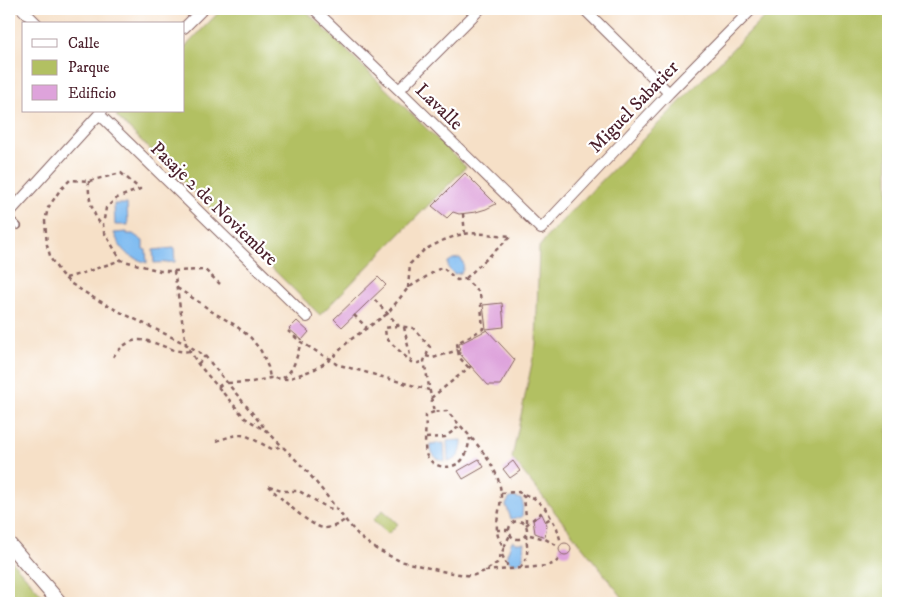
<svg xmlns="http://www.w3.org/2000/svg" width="897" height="612" viewBox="0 0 897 612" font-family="'IM FELL DW Pica',serif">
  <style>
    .green { fill: #b2c062; stroke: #7e7046 }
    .water { fill: #7ebbf1; stroke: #646d8e }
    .building { fill: #dea3db }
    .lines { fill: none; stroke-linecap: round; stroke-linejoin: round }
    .lane-casing { stroke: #866362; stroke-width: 8 }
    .street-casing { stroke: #866362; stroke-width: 12 }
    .secondary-casing { stroke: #866362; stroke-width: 16 }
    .path { stroke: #866362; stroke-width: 2.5; stroke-dasharray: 4 4; stroke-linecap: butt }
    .lane { stroke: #fff; stroke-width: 5 }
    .street { stroke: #fff; stroke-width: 10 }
    .secondary { stroke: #fff; stroke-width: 14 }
    .labels { text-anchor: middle; stroke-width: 4.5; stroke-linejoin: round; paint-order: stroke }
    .street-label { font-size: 19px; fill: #4a1f2b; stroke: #fff }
  </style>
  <rect width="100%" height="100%" fill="#fff"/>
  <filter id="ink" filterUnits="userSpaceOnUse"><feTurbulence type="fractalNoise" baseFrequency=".02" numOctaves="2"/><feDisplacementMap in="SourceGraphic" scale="10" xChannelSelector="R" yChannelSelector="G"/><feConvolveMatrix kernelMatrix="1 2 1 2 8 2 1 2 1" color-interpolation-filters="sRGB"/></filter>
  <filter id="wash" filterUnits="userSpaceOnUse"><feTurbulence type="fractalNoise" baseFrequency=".0096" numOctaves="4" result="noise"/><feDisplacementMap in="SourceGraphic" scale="20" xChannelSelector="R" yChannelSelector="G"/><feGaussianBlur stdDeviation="1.12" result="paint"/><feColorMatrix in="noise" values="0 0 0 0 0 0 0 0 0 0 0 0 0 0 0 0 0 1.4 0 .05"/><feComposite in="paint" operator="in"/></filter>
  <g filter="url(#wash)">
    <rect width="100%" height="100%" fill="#f6e0c7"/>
    <path class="green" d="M 222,9 L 304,9 L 466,167 L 320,315 L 116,116 L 121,111 L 184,111 L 184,48 Z
      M 772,9 L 888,9 L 888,603 L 627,603 L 512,458 L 536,344 L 539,247 L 551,232 Z
      M 383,510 L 398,524 L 388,534 L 373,520 Z
      M 9,558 L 49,603 L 9,603 Z"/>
    <path class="water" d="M 114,204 L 127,204 L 128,225 L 115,225 Z
      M 127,232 L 127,234 L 133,234 L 143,241 L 143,249 L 146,250 L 147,263 C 126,255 123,254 114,233 Z
      M 174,248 L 175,262 L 154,263 L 153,250 Z
      M 460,258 C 465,263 464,268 461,273 L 454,274 L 448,268 L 448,262 L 453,259 Z
      M 462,440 C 462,450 460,460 448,461 L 447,441 Z
      M 444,443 L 445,461 C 435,460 431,453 430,444 Z
      M 513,497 L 521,499 L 523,503 L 522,517 L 515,518 L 511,519 L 506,505 L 509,499 Z
      M 512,541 L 516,543 L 524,543 L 523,558 C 519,566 513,564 507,559 L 507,554 Z"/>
    <g id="blocks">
      <path class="building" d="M 465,173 L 496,204 L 486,209 L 476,212 L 459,214 L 453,212 L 447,218 L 432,206 Z
        M 378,277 L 386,285 L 342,327 L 334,319 Z
        M 502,303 L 504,327 L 486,329 L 483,305 Z
        M 297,321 L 309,332 L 302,340 L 289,329 Z
        M 487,330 L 515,360 L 500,385 L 488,385 L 460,354 L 459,344 Z
        M 479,459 L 484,467 L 463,479 L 458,471 Z
        M 513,461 L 520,471 L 510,478 L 503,469 Z
        M 542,514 L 547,525 L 545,537 L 535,533 L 533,520 Z
        M559 549a6 6 0 1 1 12 0a6 6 0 1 1-12 0Z"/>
    </g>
  </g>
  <g filter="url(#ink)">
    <use href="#blocks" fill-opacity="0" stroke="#866362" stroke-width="1"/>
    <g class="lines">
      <defs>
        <path id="lane" d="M 9,217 L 18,226"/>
        <path id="street" d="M 22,9 L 37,24
          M 314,9 L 399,90 L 541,229 L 669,93 L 752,9
          M 584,9 L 669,93
          M 184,28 L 203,9
          M 399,90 L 480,9
          M 99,114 L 307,317
          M 9,213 L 102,111"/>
        <path id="secondary" d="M 9,544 L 60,603"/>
      </defs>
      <use href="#lane" class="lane-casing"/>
      <use href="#street" class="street-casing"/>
      <use href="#secondary" class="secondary-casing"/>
      <path class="path" d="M 89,181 C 88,194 90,203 95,215 C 98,220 98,222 103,225
        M 463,214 L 465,234
        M 174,271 L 205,270 L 220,284
        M 66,278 L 83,273 L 121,260
        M 177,288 L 202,304 L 211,311 L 235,325 L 251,338 L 261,351 L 268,367 L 270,378
        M 408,288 L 410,264 L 424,250 L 444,240 L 459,235 L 470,233 L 511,236 L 465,279
        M 354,315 L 367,328
        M 398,326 L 385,328 L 386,338 L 411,362 L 418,363 L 424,361
        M 404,327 L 411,360
        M 288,331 L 301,342 L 324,356 L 331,359 L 336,364 L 429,390
        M 426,356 L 433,358 L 458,350
        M 113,357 C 117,352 122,346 128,343 C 147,332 169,355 190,351
        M 198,364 L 205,356
        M 283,378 C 295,370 297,355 301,342
        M 228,383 L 252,382 L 270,378 L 288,379 L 315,369 L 331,359 L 350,340 L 387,314 L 408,288 L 442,267 L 457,280 L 465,279 L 480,293 L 483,329 L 457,343 L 459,357 L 469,368
        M 218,387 L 226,381
        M 431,398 L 471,366
        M 434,412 L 426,415 C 426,423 424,449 426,454 C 431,467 449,471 460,462 C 467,456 468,447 470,438
        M 268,432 L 245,418 L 198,364 L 186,344 L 174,271 L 160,271 L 121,260 L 104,232 L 103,225 L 106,208 L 117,198 L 140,189 L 121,173 L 89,181 L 70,180 L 60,190 L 48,208 L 45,221 L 47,245 L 51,259 L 61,274 L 70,283 L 94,298 L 118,311 L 186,344 L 205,356 L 268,432 L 306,470 L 323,491 L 347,522 L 361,538 L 376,549 L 400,561 L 446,572 L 472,576 L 485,571 L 497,563 L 504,548 C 501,542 497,537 497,530 C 496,519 501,507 501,495 C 500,463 467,434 447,411 L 434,412 L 424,361 L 430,347 L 413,328 L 399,326 L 373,298
        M 426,438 L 445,437 L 460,426
        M 216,441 C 227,438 236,433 247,436 L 272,449 L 282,446
        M 268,486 C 279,496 310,527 324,528 C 332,528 339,524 345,520
        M 269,486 L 285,491 L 299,491 L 328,508 L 338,510
        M 501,493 L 518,492 L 534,498 L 546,509 L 557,528 L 561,543
        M 522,495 L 524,497 L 526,517 L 526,525
        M509 530a9 9 0 1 1 18 0a9 9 0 1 1-18 0Z
        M 546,521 L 551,518
        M 526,525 L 546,509
        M 497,530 L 509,530
        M 504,547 L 510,535
        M 502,555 L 509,569
        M 520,568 C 530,557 527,548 526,534 L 545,539 L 558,546
        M 485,571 L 547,566 L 555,563 L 562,556"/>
      <use href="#lane" class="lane"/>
      <use href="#street" class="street"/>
      <use href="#secondary" class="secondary"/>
    </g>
  </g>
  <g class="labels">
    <g class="street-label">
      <text transform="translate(440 106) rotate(44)" y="7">Lavalle</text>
      <text transform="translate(633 106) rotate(-46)" y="7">Miguel Sabatier</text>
      <text transform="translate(215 203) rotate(44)" y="7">Pasaje 2 de Noviembre</text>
    </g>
  </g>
  <rect width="897" height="612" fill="none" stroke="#fff" stroke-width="30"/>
  <rect x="22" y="22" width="162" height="90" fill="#ffffff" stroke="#b7a5aa"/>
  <rect x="32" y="39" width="25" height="8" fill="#ffffff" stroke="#b7a5aa"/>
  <text x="68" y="48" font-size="15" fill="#4a1f2b">Calle</text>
  <rect x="32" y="60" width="25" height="15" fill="#b2c062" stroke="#b7a5aa"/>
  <text x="68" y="72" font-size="15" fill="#4a1f2b">Parque</text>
  <rect x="32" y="85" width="25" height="15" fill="#dea3db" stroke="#b7a5aa"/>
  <text x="68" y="98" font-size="15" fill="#4a1f2b">Edificio</text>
</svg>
